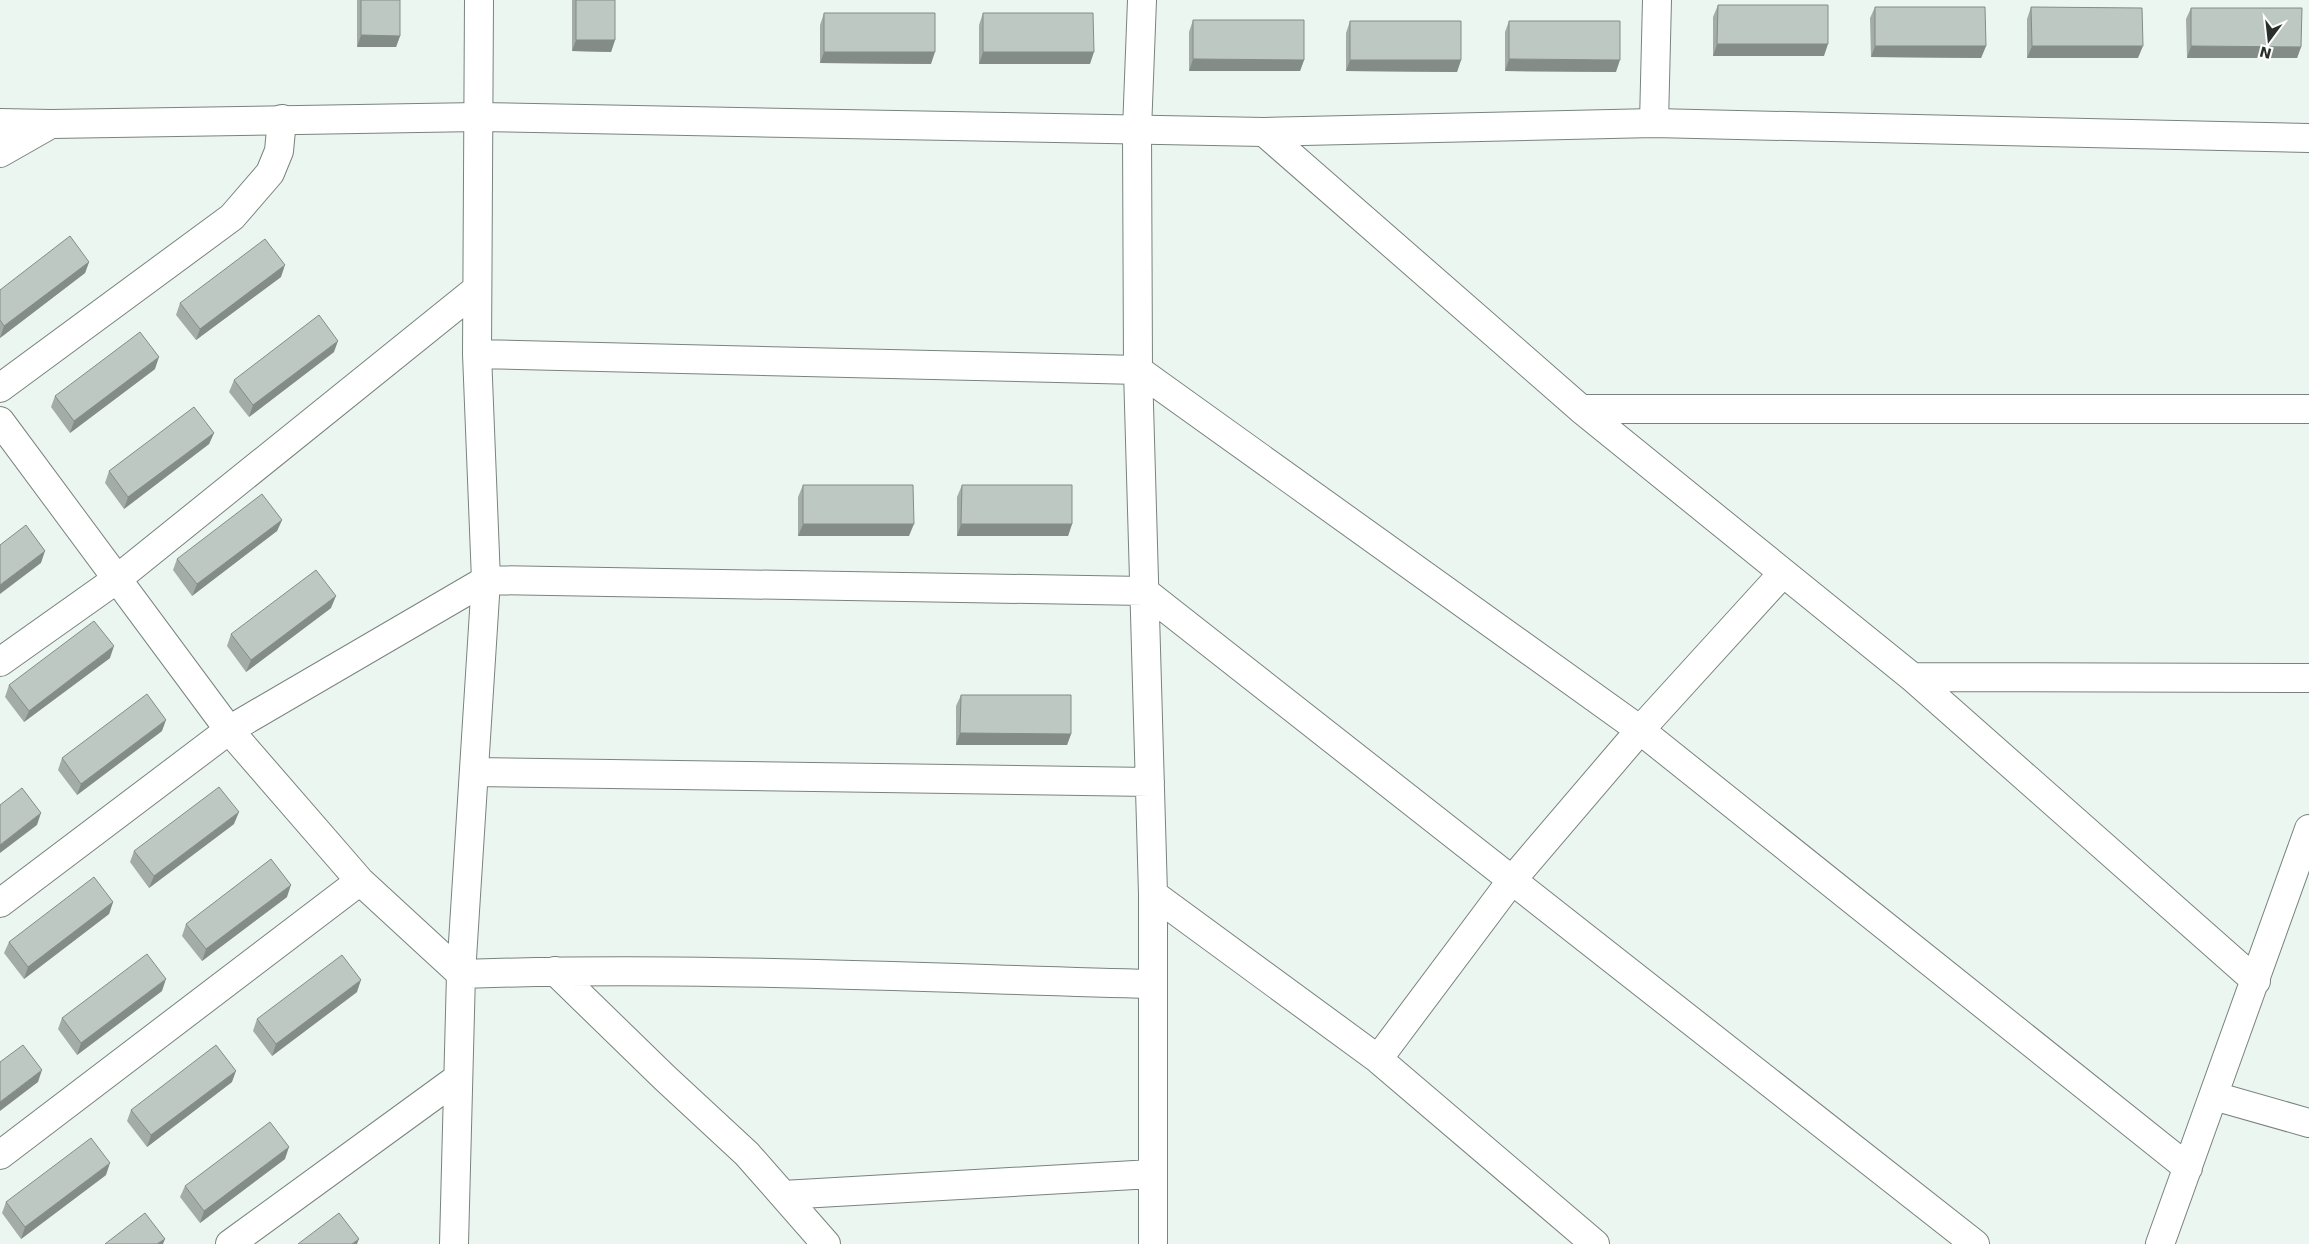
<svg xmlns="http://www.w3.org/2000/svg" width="2309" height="1244" viewBox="0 0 2309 1244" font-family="'DejaVu Sans',sans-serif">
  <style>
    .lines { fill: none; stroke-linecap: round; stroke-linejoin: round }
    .minor-casing { stroke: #79837e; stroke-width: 30 }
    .tertiary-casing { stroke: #79837e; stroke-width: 30 }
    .minor { stroke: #fff; stroke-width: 28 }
    .tertiary { stroke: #fff; stroke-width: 28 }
    .wall { fill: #a3aca7 }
    .shaded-wall { fill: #848c88 }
    .building { fill: #bdc8c2; stroke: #848c88 }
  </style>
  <rect width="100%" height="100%" fill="#ecf6f0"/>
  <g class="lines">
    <defs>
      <path id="minor" d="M 1142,0 L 1137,130 L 1138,370 L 1153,894 L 1153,1244
        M 1654,123 L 1657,0
        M 1264,132 L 1581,409 L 1912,677 L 2256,981
        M 0,153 L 51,124
        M 477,354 L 1138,370 L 1640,730 L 2188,1168
        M 0,388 L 232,217 L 270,173 L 279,151 L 282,119
        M 1581,409 L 2309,409
        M 0,421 L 229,730 L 360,881 L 461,974 C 691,966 922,978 1152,984
        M 0,662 L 117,579 L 477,289
        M 1912,677 L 2309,678
        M 475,772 L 1150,782
        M 1153,894 L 1378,1059 L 1595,1244
        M 0,903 L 229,730 L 486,580 L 1144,591 L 1975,1244
        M 555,971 L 665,1078 L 747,1154 L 826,1244
        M 1378,1059 L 1512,880 L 1640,730 L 1783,573
        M 2214,1096 L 2309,1123
        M 0,1155 L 360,881
        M 783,1195 L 1152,1174
        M 230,1244 L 458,1078
        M 454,1244 L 461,974 L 486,580 L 477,354 L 479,0
        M 2160,1244 L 2309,829"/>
      <path id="tertiary" d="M 0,123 L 51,124 L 478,117 L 1264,132 L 1654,123 L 2309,138"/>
    </defs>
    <use href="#minor" class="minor-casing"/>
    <use href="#tertiary" class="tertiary-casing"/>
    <use href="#minor" class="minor"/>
    <use href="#tertiary" class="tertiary"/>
  </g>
  <path class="wall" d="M 357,0 L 400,0 L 400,36 L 396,47 L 357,47 Z
    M 572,0 L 615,0 L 615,40 L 611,52 L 572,51 Z
    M 1718,5 L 1824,56 L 1713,56 L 1713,17 Z
    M 1875,7 L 1986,46 L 1981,58 L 1871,57 L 1870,18 Z
    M 2031,7 L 2138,58 L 2027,58 L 2027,19 Z
    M 2191,8 L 2301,47 L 2297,58 L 2187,58 L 2186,19 Z
    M 824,13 L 931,64 L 820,63 L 820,25 Z
    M 983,13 L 1090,64 L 979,64 L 979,25 Z
    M 1193,20 L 1304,60 L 1300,71 L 1189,71 L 1189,32 Z
    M 1350,21 L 1461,60 L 1457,72 L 1346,71 L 1346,33 Z
    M 1509,21 L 1616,72 L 1505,71 L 1505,32 Z
    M 89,262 L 85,273 L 0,338 L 0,290 Z
    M 281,277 L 196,340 L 176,315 L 180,303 Z
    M 334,352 L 249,417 L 229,392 L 234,380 Z
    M 155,369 L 70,433 L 51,407 L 55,396 Z
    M 214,433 L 209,444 L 124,509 L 105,483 L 109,471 Z
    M 803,485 L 909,536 L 798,536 L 798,497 Z
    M 962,485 L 1072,524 L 1068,536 L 957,536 L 957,497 Z
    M 282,520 L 277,531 L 192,596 L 173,570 L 177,559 Z
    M 331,608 L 246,672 L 227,646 L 231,634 Z
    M 110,658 L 24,722 L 5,697 L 9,685 Z
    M 961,695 L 1071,734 L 1067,745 L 956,745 L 956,706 Z
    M 162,731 L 77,795 L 58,770 L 62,758 Z
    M 234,824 L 149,888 L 130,862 L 134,851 Z
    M 287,897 L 202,961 L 182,936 L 186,924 Z
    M 113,902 L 109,914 L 24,979 L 4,953 L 9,942 Z
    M 162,991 L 77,1055 L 58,1029 L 62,1018 Z
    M 357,992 L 272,1056 L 253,1031 L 257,1019 Z
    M 232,1082 L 147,1147 L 127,1121 L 131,1110 Z
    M 285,1159 L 200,1223 L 180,1197 L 185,1186 Z
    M 106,1175 L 21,1239 L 2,1213 L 6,1202 Z"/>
  <path class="shaded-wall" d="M 361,35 L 400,36 L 396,47 L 357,47 Z
    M 576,40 L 615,40 L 611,52 L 572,51 Z
    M 1717,44 L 1828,44 L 1824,56 L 1713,56 Z
    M 1875,46 L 1986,46 L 1981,58 L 1871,57 Z
    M 2032,46 L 2143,46 L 2138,58 L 2027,58 Z
    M 2191,46 L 2301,47 L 2297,58 L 2187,58 Z
    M 824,52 L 935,52 L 931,64 L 820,63 Z
    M 983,52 L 1094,52 L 1090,64 L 979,64 Z
    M 1193,59 L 1304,60 L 1300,71 L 1189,71 Z
    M 1509,59 L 1620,60 L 1616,72 L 1505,71 Z
    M 1350,60 L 1461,60 L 1457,72 L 1346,71 Z
    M 89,262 L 85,273 L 0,338 L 4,326 Z
    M 285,265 L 281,277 L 196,340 L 200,329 Z
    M 338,341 L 334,352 L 249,417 L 253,405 Z
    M 159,357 L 155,369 L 70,433 L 74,421 Z
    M 214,433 L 209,444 L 124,509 L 128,497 Z
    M 282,520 L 277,531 L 192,596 L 197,584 Z
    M 803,524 L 914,524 L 909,536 L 798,536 Z
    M 961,524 L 1072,524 L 1068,536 L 957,536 Z
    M 45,551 L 41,563 L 0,594 L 0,585 Z
    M 336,596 L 331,608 L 246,672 L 251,660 Z
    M 114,646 L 110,658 L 24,722 L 29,711 Z
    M 166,720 L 162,731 L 77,795 L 81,784 Z
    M 960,733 L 1071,734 L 1067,745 L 956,745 Z
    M 239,812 L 234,824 L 149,888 L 154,876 Z
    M 41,813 L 37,825 L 0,853 L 0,845 Z
    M 291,885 L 287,897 L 202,961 L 206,949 Z
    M 113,902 L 109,914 L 24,979 L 28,967 Z
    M 166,979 L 162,991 L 77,1055 L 81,1043 Z
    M 361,980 L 357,992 L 272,1056 L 276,1044 Z
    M 42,1070 L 38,1082 L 0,1111 L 0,1102 Z
    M 236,1071 L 232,1082 L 147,1147 L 151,1135 Z
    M 289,1147 L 285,1159 L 200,1223 L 204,1211 Z
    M 110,1163 L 106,1175 L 21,1239 L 25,1227 Z
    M 165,1239 L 163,1244 L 157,1244 Z
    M 359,1239 L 357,1244 L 352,1244 Z"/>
  <path class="building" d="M 361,0 L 400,0 L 400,36 L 361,35 Z
    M 576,0 L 615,0 L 615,40 L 576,40 Z
    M 1718,5 L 1828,5 L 1828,44 L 1717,44 Z
    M 1875,7 L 1985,7 L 1986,46 L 1875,46 Z
    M 2031,7 L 2142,8 L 2143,46 L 2032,46 Z
    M 2191,8 L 2302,8 L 2301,47 L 2191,46 Z
    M 824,13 L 935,13 L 935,52 L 824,52 Z
    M 983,13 L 1093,13 L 1094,52 L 983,52 Z
    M 1193,20 L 1304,20 L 1304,60 L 1193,59 Z
    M 1350,21 L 1461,21 L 1461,60 L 1350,60 Z
    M 1509,21 L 1620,21 L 1620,60 L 1509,59 Z
    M 70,236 L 89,262 L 4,326 L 0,320 L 0,290 Z
    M 265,239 L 285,265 L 200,329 L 180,303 Z
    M 319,315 L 338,341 L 253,405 L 234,380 Z
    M 140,332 L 159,357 L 74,421 L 55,396 Z
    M 194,407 L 214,433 L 128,497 L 109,471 Z
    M 803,485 L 913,485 L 914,524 L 803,524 Z
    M 962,485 L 1072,485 L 1072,524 L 961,524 Z
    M 262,494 L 282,520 L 197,584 L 177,559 Z
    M 26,525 L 45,551 L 0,585 L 0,545 Z
    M 316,570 L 336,596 L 251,660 L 231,634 Z
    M 94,621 L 114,646 L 29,711 L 9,685 Z
    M 147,694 L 166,720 L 81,784 L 62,758 Z
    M 961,695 L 1071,695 L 1071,734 L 960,733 Z
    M 219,787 L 239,812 L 154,876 L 134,851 Z
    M 22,788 L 41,813 L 0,845 L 0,805 Z
    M 271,859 L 291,885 L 206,949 L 186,924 Z
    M 94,877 L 113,902 L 28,967 L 9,942 Z
    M 147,954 L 166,979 L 81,1043 L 62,1018 Z
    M 342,955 L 361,980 L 276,1044 L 257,1019 Z
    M 23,1045 L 42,1070 L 0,1102 L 0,1062 Z
    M 216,1045 L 236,1071 L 151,1135 L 131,1110 Z
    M 270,1122 L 289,1147 L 204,1211 L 185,1186 Z
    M 91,1138 L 110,1163 L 25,1227 L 6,1202 Z
    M 145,1213 L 165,1239 L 157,1244 L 105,1244 Z
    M 339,1213 L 359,1239 L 352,1244 L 298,1244 Z"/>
  <g transform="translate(2269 40) rotate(195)" stroke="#ffffff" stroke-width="4" paint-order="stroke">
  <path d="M0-4L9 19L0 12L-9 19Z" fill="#2a2e2c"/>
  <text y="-8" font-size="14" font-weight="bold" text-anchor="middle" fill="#2a2e2c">N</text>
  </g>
</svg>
